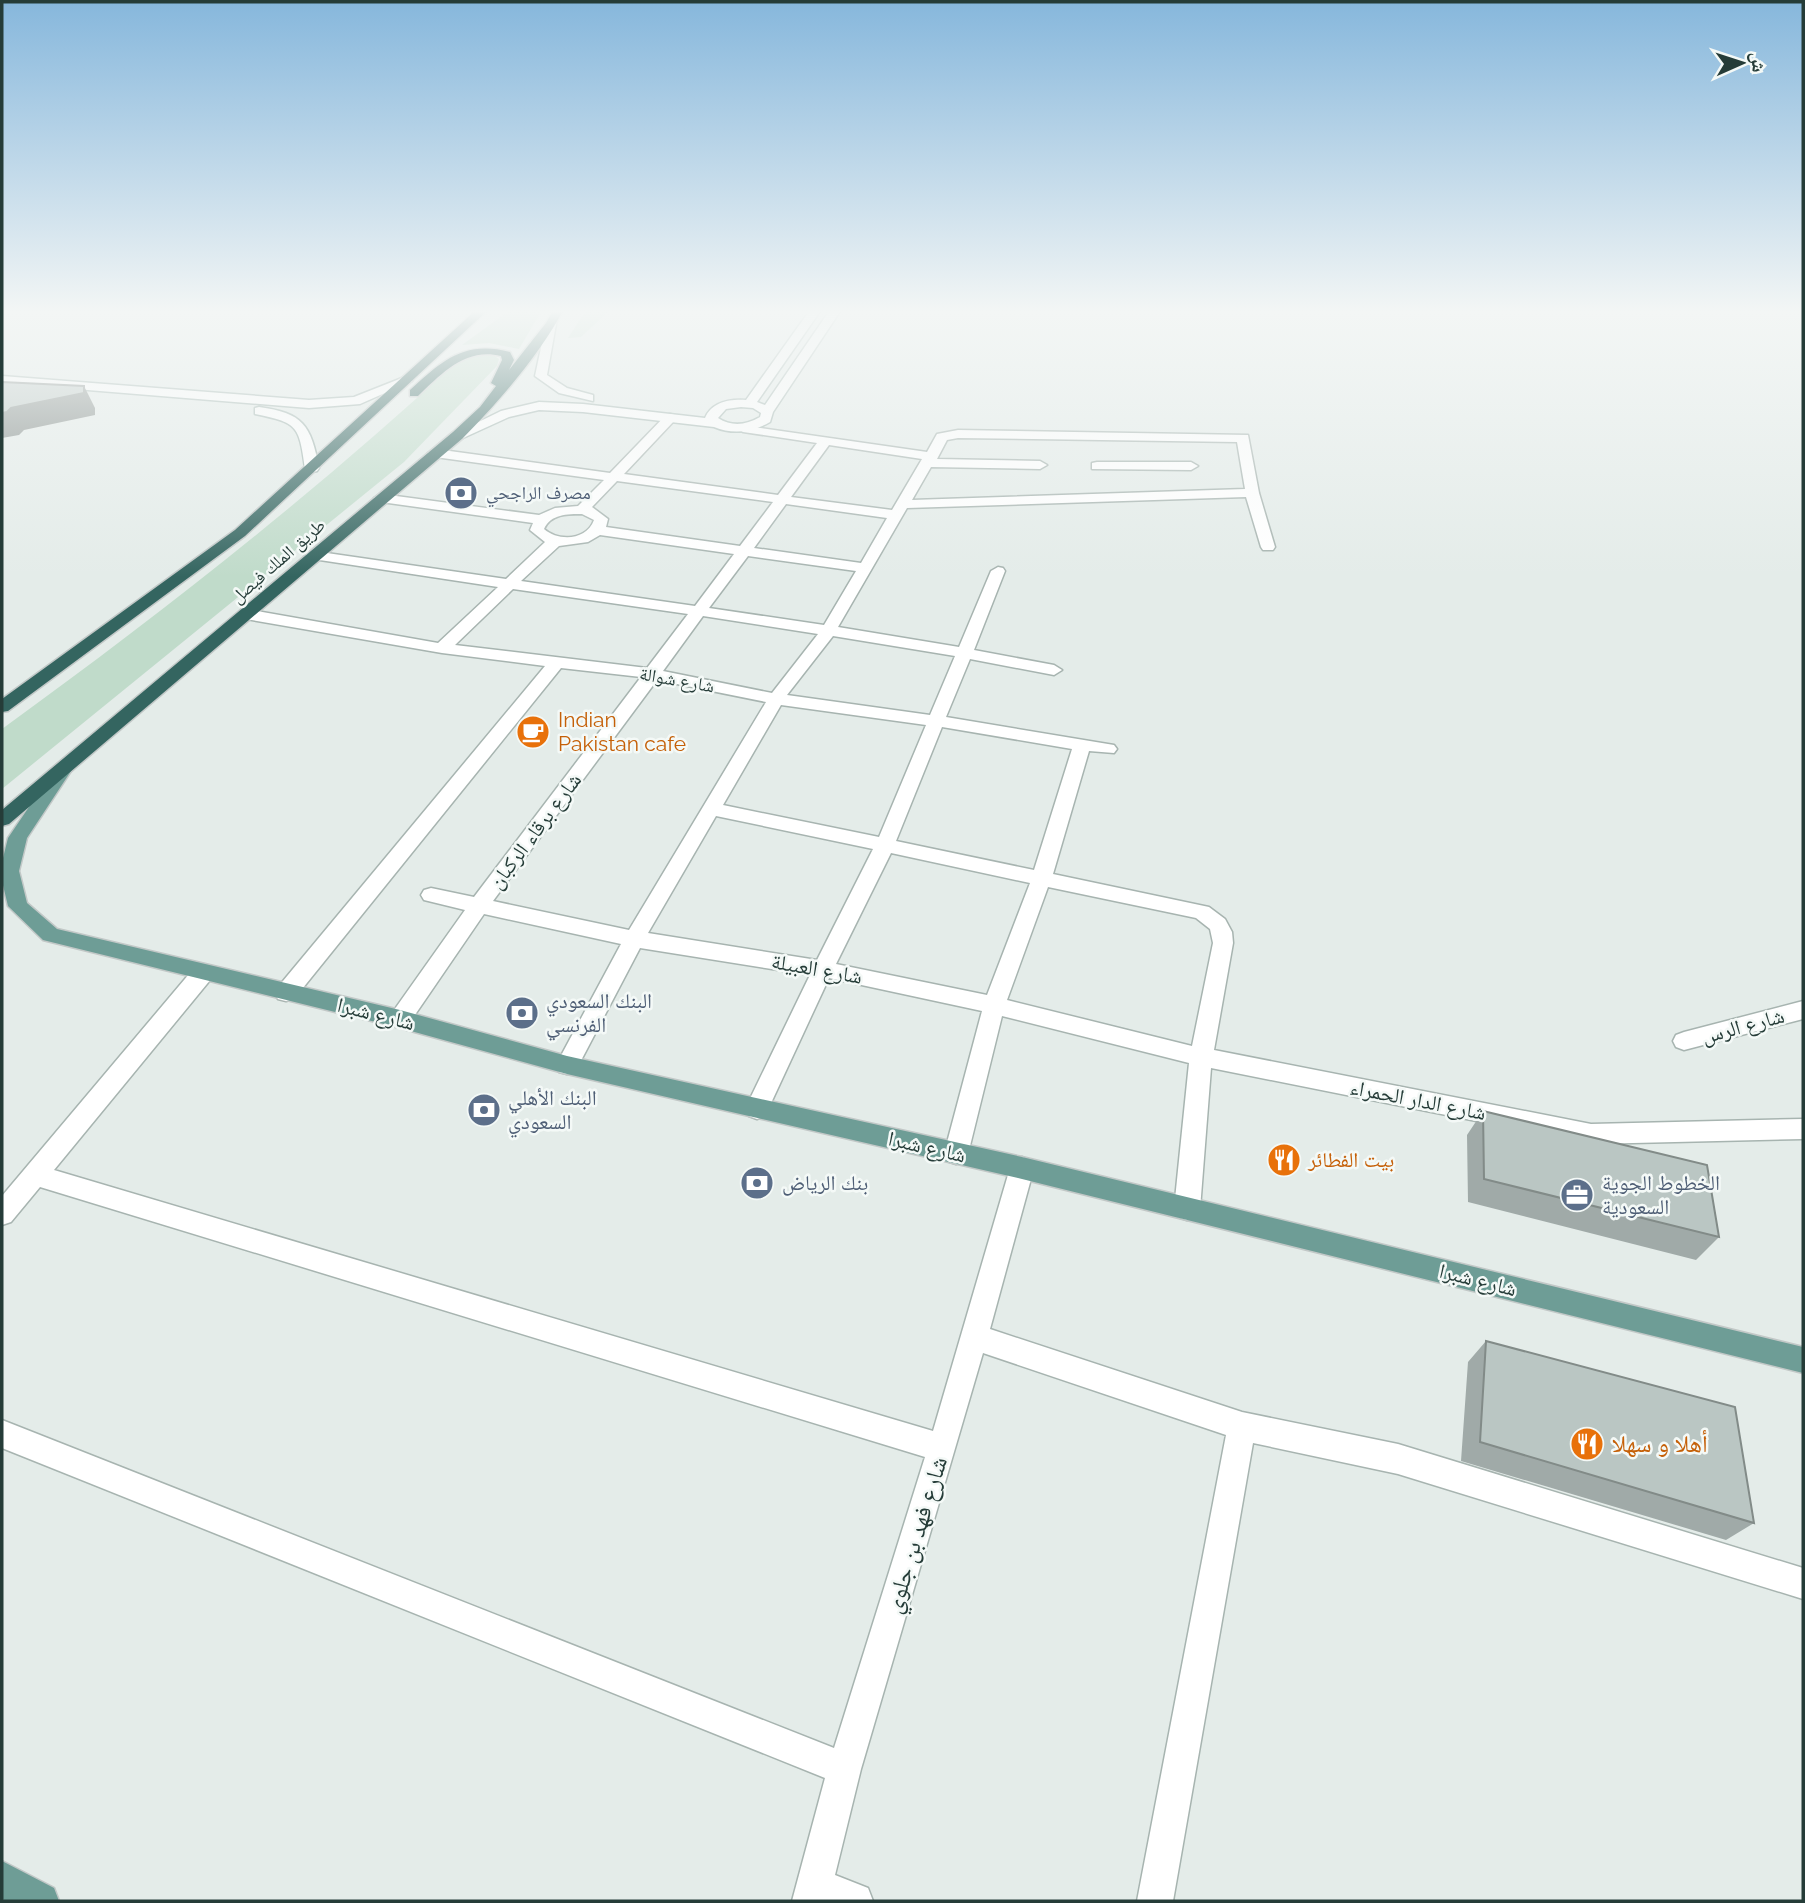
<svg xmlns="http://www.w3.org/2000/svg" width="1805" height="1903" viewBox="0 0 1805 1903" font-family="Raleway,'Noto Naskh Arabic',sans-serif">
  <style>
    .green { fill: #c0dbca }
    .lines { fill: none; stroke-linecap: round; stroke-linejoin: round }
    .street-casing { stroke: #a7b4b0; stroke-width: 3 }
    .secondary-casing { stroke: #a1b4af; stroke-width: 3 }
    .primary-casing { stroke: #c2c8c7; stroke-width: 3 }
    .highway-casing { stroke: #c2c8c7; stroke-width: 3 }
    .street { fill: #fff; fill-rule: evenodd }
    .secondary { fill: #fff; fill-rule: evenodd }
    .primary { fill: #6e9d96; fill-rule: evenodd }
    .highway { fill: #346560; fill-rule: evenodd }
    .wall { fill: #a0aaa8 }
    .shaded-wall { fill: #828b88 }
    .building { fill: #bac6c3; stroke: #828b88; stroke-width: 2 }
    .labels { text-anchor: middle; stroke-width: 5; stroke-linejoin: round; paint-order: stroke }
    .far-service-label { font-size: 18px; fill: #4e5e75; stroke: #f4f9f7; text-anchor: start }
    .far-street-label { font-size: 18px; fill: #253c38; stroke: #f4f9f7 }
    .food-label { font-size: 21px; fill: #c56008; stroke: #f4f9f7; text-anchor: start }
    .street-label { font-size: 21px; fill: #253c38; stroke: #f4f9f7 }
    .service-label { font-size: 21px; fill: #4e5e75; stroke: #f4f9f7; text-anchor: start }
    .near-food-label { font-size: 24px; fill: #c56008; stroke: #f4f9f7; text-anchor: start }
    .near-street-label { font-size: 24px; fill: #253c38; stroke: #f4f9f7 }
  </style>
  <rect width="100%" height="100%" fill="#e4ece9"/>
  <path class="green" d="M 510,310 L 542,310 L 519,349 L 489,343 L 462,345 Z
    M 586,310 L 610,310 L 581,337 L 568,338 Z
    M 479,353 L 492,354 L 499,359 L 497,366 L 404,462 L 2,789 L 2,729 C 162,613 316,492 461,358 Z"/>
  <g class="lines">
    <defs>
      <path id="street" d="M 670,414 L 674,415 L 674,421 L 624,474 L 778,495 L 817,443 L 743,432 L 737,428 L 739,425 L 927,452 L 937,434 L 958,430 L 1248,435 L 1259,493 L 1275,547 L 1273,550 L 1263,550 L 1261,547 L 1246,497 L 907,508 L 838,627 L 959,647 L 991,571 L 998,567 L 1003,568 L 1005,571 L 974,650 L 1054,665 L 1062,670 L 1054,675 L 970,659 L 946,717 L 1114,745 L 1117,749 L 1114,753 L 1089,751 L 1053,874 L 1209,907 L 1225,919 L 1232,932 L 1233,943 L 1214,1050 L 1591,1124 L 1803,1119 L 1803,1139 L 1591,1144 L 1211,1068 L 1200,1209 L 1196,1217 L 1187,1220 L 1178,1217 L 1174,1209 L 1189,1063 L 1002,1016 L 968,1154 L 965,1161 L 956,1164 L 947,1161 L 944,1154 L 982,1011 L 829,978 L 765,1116 L 757,1119 L 749,1116 L 745,1109 L 810,975 L 640,948 L 575,1072 L 567,1074 L 559,1072 L 556,1065 L 621,944 L 484,914 L 408,1025 L 400,1028 L 392,1025 L 389,1019 L 392,1013 L 465,910 L 424,900 L 421,895 L 424,890 L 431,888 L 474,897 L 641,677 L 561,668 L 294,999 L 286,1001 L 278,999 L 275,993 L 278,987 L 545,666 L 442,653 L 246,619 L 238,614 L 246,609 L 438,643 L 498,587 L 313,559 L 306,555 L 313,551 L 506,579 L 545,542 L 530,530 L 533,523 L 381,502 L 374,498 L 381,494 L 539,515 L 555,508 L 578,506 L 604,480 L 435,457 L 428,453 L 435,449 L 610,473 L 666,415 ZM 958,438 L 1237,442 L 1245,489 L 912,500 L 931,467 L 1040,469 L 1047,465 L 1040,461 L 937,459 L 947,440 ZM 829,445 L 922,459 L 892,510 L 791,497 ZM 617,481 L 773,502 L 740,546 L 606,527 L 608,519 L 592,507 ZM 786,504 L 887,518 L 861,563 L 754,548 ZM 582,514 L 594,520 C 587,540 559,542 544,529 C 551,514 567,514 582,514 ZM 600,535 L 734,554 L 695,606 L 521,581 L 559,546 L 588,542 ZM 748,556 L 856,571 L 824,625 L 709,608 ZM 513,589 L 688,614 L 647,668 L 455,645 ZM 703,616 L 818,634 L 772,693 L 663,671 ZM 833,636 L 955,656 L 930,715 L 787,695 ZM 657,680 L 766,702 L 629,930 L 493,901 ZM 781,705 L 926,725 L 879,837 L 723,805 ZM 942,727 L 1072,749 L 1034,870 L 896,841 ZM 716,816 L 873,849 L 817,960 L 648,933 ZM 891,853 L 1030,883 L 987,995 L 836,964 ZM 1048,887 L 1196,918 L 1210,929 L 1213,943 L 1192,1046 L 1007,1000 Z
        M 1097,462 L 1191,462 L 1198,466 L 1191,470 L 1092,469 L 1092,463 Z
        M 203,965 L 211,967 L 214,973 L 211,979 L 54,1170 L 933,1431 L 1010,1168 L 1013,1161 L 1022,1157 L 1031,1161 L 1034,1168 L 990,1329 L 1242,1412 L 1398,1444 L 1803,1568 L 1803,1599 L 1398,1474 L 1253,1443 L 1173,1901 L 1137,1901 L 1226,1435 L 983,1353 L 861,1769 L 835,1875 L 868,1888 L 873,1901 L 792,1901 L 825,1778 L 2,1448 L 2,1420 L 834,1748 L 925,1457 L 40,1187 L 11,1222 L 2,1225 L 2,1196 L 195,967 Z
        M 1803,1001 L 1803,1019 L 1684,1050 L 1676,1047 L 1673,1041 L 1676,1035 L 1684,1032 Z"/>
      <path id="secondary" d="M 810,310 L 821,310 L 757,402 L 765,405 L 830,310 L 841,310 L 773,412 L 770,422 C 753,432 733,435 714,427 L 583,412 L 539,410 L 509,417 L 463,438 L 458,439 L 452,435 L 501,411 L 539,402 L 583,404 L 705,418 C 712,402 729,399 746,400 ZM 741,407 L 753,408 L 761,413 L 760,417 C 746,425 732,427 718,418 L 726,409 Z
        M 551,321 L 556,324 L 547,375 L 567,388 L 593,395 L 593,401 L 559,393 L 535,376 L 546,324 Z
        M 2,376 L 309,400 L 354,397 L 402,378 L 412,381 L 360,404 L 309,408 L 2,383 Z
        M 259,407 C 303,413 311,425 319,468 L 317,471 L 312,472 L 305,468 C 299,424 297,423 255,414 L 255,408 Z"/>
      <path id="primary" d="M 64,762 L 73,768 L 27,838 L 19,871 L 27,903 L 57,929 L 400,1010 L 567,1056 L 1022,1157 L 1803,1347 L 1803,1373 L 1022,1179 L 567,1074 L 400,1028 L 43,940 L 8,906 L 2,881 L 2,862 L 8,838 L 58,764 Z
        M 2,1861 L 54,1888 L 59,1901 L 6,1901 L 2,1899 Z"/>
      <path id="highway" d="M 476,310 L 488,310 L 245,536 L 8,711 L 2,712 L 2,699 L 235,530 Z
        M 553,310 L 563,310 C 543,351 495,406 463,438 L 9,824 L 2,826 L 2,810 L 453,432 L 480,407 L 496,386 L 491,383 L 502,360 L 501,356 C 466,347 442,373 418,396 L 410,396 L 410,390 C 442,361 464,340 510,352 L 514,360 L 509,370 L 546,323 Z"/>
    </defs>
    <use href="#street" class="street-casing"/>
    <use href="#secondary" class="secondary-casing"/>
    <use href="#primary" class="primary-casing"/>
    <use href="#highway" class="highway-casing"/>
    <use href="#street" class="street"/>
    <use href="#secondary" class="secondary"/>
    <use href="#primary" class="primary"/>
    <use href="#highway" class="highway"/>
  </g>
  <path class="wall" d="M 1483,1111 L 1719,1237 L 1696,1260 L 1468,1202 L 1467,1135 Z
    M 1486,1341 L 1754,1523 L 1726,1540 L 1461,1461 L 1468,1362 Z"/>
  <path class="shaded-wall" d="M 84,386 L 95,408 L 95,415 L 24,430 L 19,435 L 2,438 L 2,413 L 11,408 Z"/>
  <path class="building" d="M 2,382 L 84,386 L 84,393 L 11,408 L 7,412 L 2,413 Z
    M 1483,1111 L 1707,1165 L 1719,1237 L 1484,1179 Z
    M 1486,1341 L 1735,1407 L 1754,1523 L 1480,1442 Z"/>
  <linearGradient id="sky" x2="0" y2="1"><stop stop-color="#86b7dc"/><stop offset="0.54" stop-color="#f3f6f5"/><stop offset="1" stop-color="#f3f6f5" stop-opacity="0"/></linearGradient>
  <rect width="1805" height="577" fill="url(#sky)"/>
  <defs>
    <symbol id="bank-disc" viewBox="-11 -11 22 22"><circle r="9.5" fill="#5c6f8a" stroke="#f4f9f7"/><path d="M-6-4H6V4H-6ZM0-2.3a2.3 2.3 0 1 0 0 4.6a2.3 2.3 0 1 0 0-4.6Z" fill="#fff"/></symbol>
    <symbol id="cafe-disc" viewBox="-11 -11 22 22"><circle r="9.5" fill="#e8710a" stroke="#f4f9f7"/><path d="M-5.5-4.5H6V0H3Q3 3.5 0 3.5H-2.5Q-5.5 3.5-5.5 0ZM3-3.2v2h1.7v-2ZM-6 4.5H4V6H-6Z" fill="#fff"/></symbol>
    <symbol id="restaurant-disc" viewBox="-11 -11 22 22"><circle r="9.5" fill="#e8710a" stroke="#f4f9f7"/><path d="M-5-6h1v4h1v-4h1v4h1v-4h1v5L-1.5 .5V6h-2V.5L-5-1ZM5-6V6H3V1.5H1.5Q1.5-4 5-6Z" fill="#fff"/></symbol>
    <symbol id="office-disc" viewBox="-11 -11 22 22"><circle r="9.5" fill="#5c6f8a" stroke="#f4f9f7"/><path d="M-6-3h4V-5.5h4V-3h4V5H-6ZM-1-4.5V-3h2v-1.5ZM-6 0V1H6V0Z" fill="#fff"/></symbol>
  </defs>
  <g fill-rule="evenodd">
    <use href="#bank-disc" x="442" y="474" width="38" height="38"/>
    <use href="#cafe-disc" x="514" y="713" width="38" height="38"/>
    <use href="#bank-disc" x="503" y="994" width="38" height="38"/>
    <use href="#bank-disc" x="465" y="1091" width="38" height="38"/>
    <use href="#restaurant-disc" x="1265" y="1141" width="38" height="38"/>
    <use href="#bank-disc" x="738" y="1164" width="38" height="38"/>
    <use href="#office-disc" x="1558" y="1176" width="38" height="38"/>
    <use href="#restaurant-disc" x="1568" y="1425" width="38" height="38"/>
  </g>
  <g class="labels">
    <g class="far-service-label">
      <text x="486" y="499">مصرف الراجحي</text>
    </g>
    <g class="far-street-label">
      <text transform="translate(278 561) rotate(-41)" y="6">طريق الملك فيصل</text>
      <text transform="translate(677 680) rotate(10)" y="6">شارع شوالة</text>
    </g>
    <g class="food-label">
      <text x="558" y="727">Indian<tspan x="558" dy="24">Pakistan cafe</tspan></text>
      <text x="1308" y="1167">بيت الفطائر</text>
    </g>
    <g class="street-label">
      <text transform="translate(535 831) rotate(-53)" y="7">شارع برقاء الركبان</text>
      <text transform="translate(817 969) rotate(10)" y="7">شارع العبيلة</text>
      <text transform="translate(376 1014) rotate(14)" y="7">شارع شبرا</text>
      <text transform="translate(1743 1026) rotate(-15)" y="7">شارع الرس</text>
      <text transform="translate(1418 1100) rotate(11)" y="7">شارع الدار الحمراء</text>
      <text transform="translate(927 1147) rotate(13)" y="7">شارع شبرا</text>
      <text transform="translate(1478 1280) rotate(14)" y="7">شارع شبرا</text>
    </g>
    <g class="service-label">
      <text x="546" y="1008">البنك السعودي<tspan x="546" dy="24">الفرنسي</tspan></text>
      <text x="508" y="1105">البنك الأهلي<tspan x="508" dy="24">السعودي</tspan></text>
      <text x="782" y="1190">بنك الرياض</text>
      <text x="1602" y="1190">الخطوط الجوية<tspan x="1602" dy="24">السعودية</tspan></text>
    </g>
    <g class="near-food-label">
      <text x="1612" y="1452">أهلا و سهلا</text>
    </g>
    <g class="near-street-label">
      <text transform="translate(916 1535) rotate(-73)" y="8">شارع فهد بن جلوي</text>
    </g>
  </g>
  <rect width="1805" height="1903" fill="none" stroke="#253c38" stroke-width="7"/>
  <g transform="translate(1742 63) rotate(87)" stroke="#f4f9f7" stroke-width="5" paint-order="stroke">
  <path d="M0-5L12 26L0 18L-12 26Z" fill="#253c38"/>
  <text y="-10" font-size="19" font-weight="bold" text-anchor="middle" fill="#253c38">ش</text>
  </g>
</svg>
